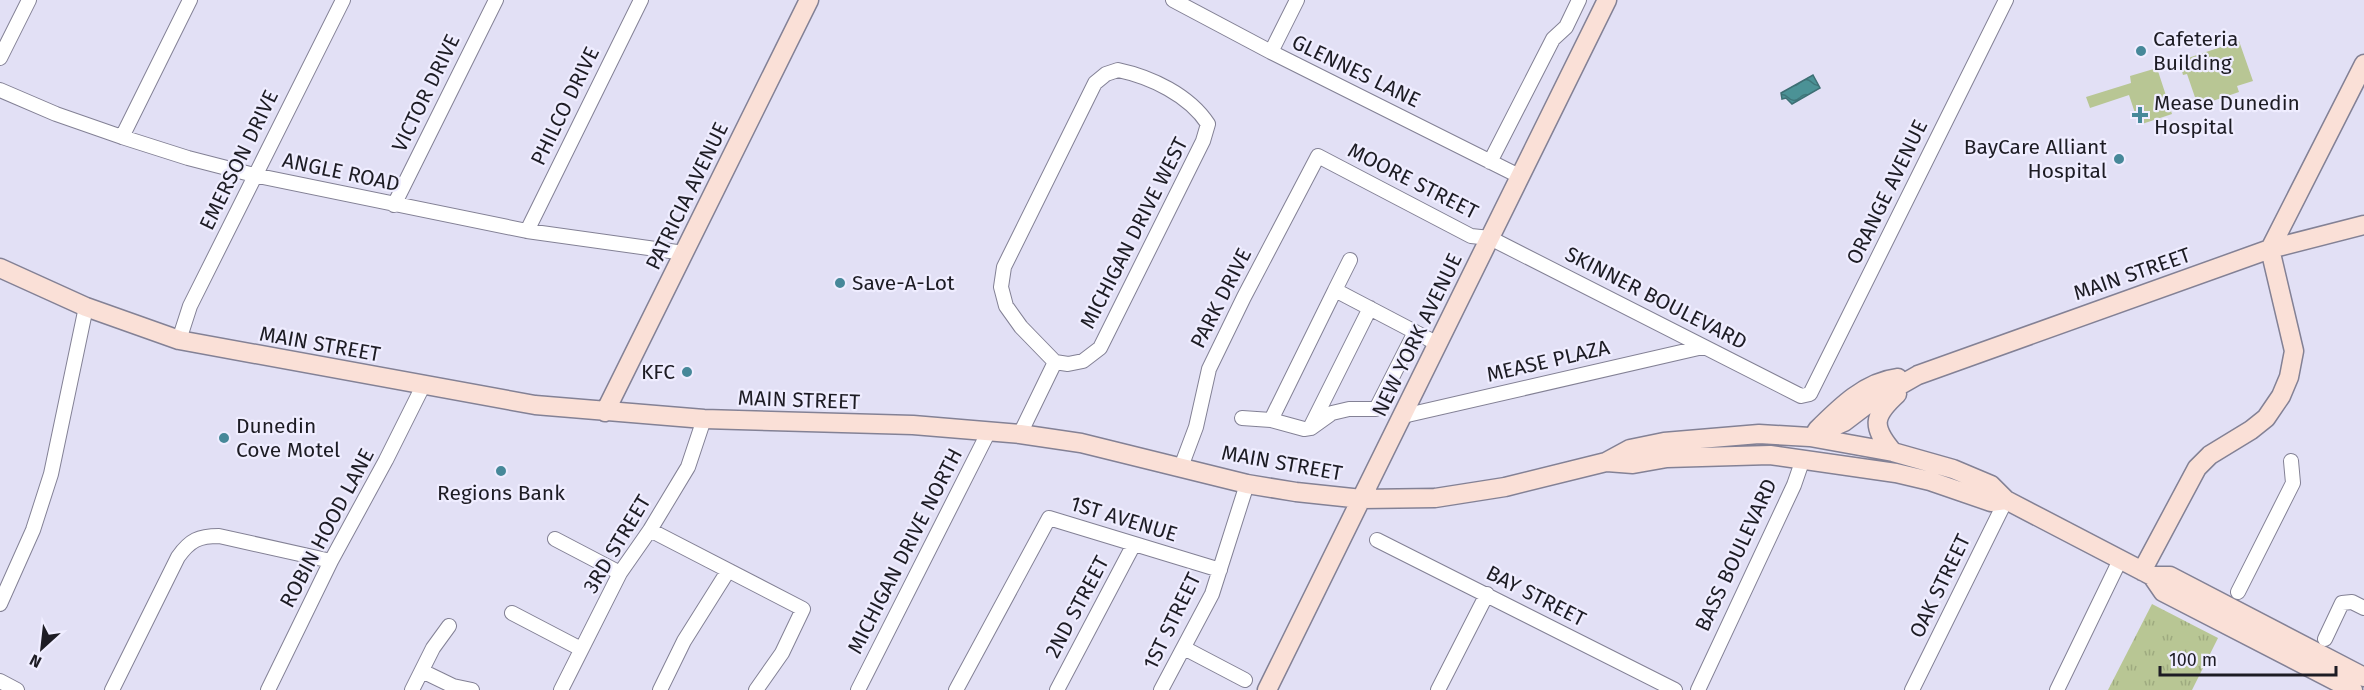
<svg xmlns="http://www.w3.org/2000/svg" width="2364" height="690" viewBox="0 0 2364 690" font-family="'Fira Sans',sans-serif">
  <style>
    .grass { fill: url(#grass-tufts) }
    .garden { fill: #b8c694 }
    .water { fill: url(#water-waves); stroke: #3d6f74; stroke-width: 1.5 }
    .lines { fill: none; stroke-linecap: round; stroke-linejoin: round }
    .street-casing { stroke: #838195; stroke-width: 16 }
    .secondary-casing { stroke: #838195; stroke-width: 21 }
    .street { stroke: #fff; stroke-width: 14 }
    .secondary { stroke: #fae0d7; stroke-width: 18 }
    .poi-dot { fill: #468899; stroke: #efedff; stroke-width: 2 }
    .labels { text-anchor: middle; stroke-width: 4.5; stroke-linejoin: round; paint-order: stroke }
    .poi-label { font-size: 21px; fill: #1d1c24; stroke: #efedff; text-anchor: start }
    .street-label { font-size: 21px; fill: #1d1c24; stroke: #efedff }
  </style>
  <defs>
    <pattern id="grass-tufts" width="24" height="20" patternUnits="userSpaceOnUse" patternTransform="scale(1.5)"><rect width="24" height="20" fill="#b8c694"/><path d="M3 7l-1-3M5 7V3M7 7l1-3M15 17l-1-3M17 17v-4M19 17l1-3" fill="none" stroke="#9eaa7f"/></pattern>
    <pattern id="water-waves" width="16" height="10" patternUnits="userSpaceOnUse" patternTransform="scale(1.5)"><rect width="16" height="10" fill="#4b9296"/><path d="M0 5q4-4 8 0t8 0" fill="none" stroke="#3e767a"/></pattern>
  </defs>
  <rect width="100%" height="100%" fill="#e2e0f5"/>
  <path class="grass" d="M 2152,604 L 2218,638 L 2192,690 L 2108,690 Z"/>
  <path class="garden" d="M 2239,41 L 2253,81 L 2237,86 L 2239,92 L 2198,106 L 2187,74 L 2183,75 L 2179,61 Z
    M 2157,68 L 2172,114 L 2139,125 L 2129,95 L 2090,108 L 2086,97 L 2131,83 L 2130,76 Z"/>
  <path class="water" d="M 1813,75 L 1820,88 L 1792,104 L 1786,98 L 1782,99 L 1781,93 Z"/>
  <g class="lines">
    <defs>
      <path id="street" d="M 1173,0 L 1271,52 L 1521,177
        M 1271,52 L 1297,0
        M 0,58 L 29,0
        M 1118,70 C 1151,77 1189,95 1208,124 L 1203,141 L 1100,348 L 1083,361 L 1068,364 L 1055,362 L 1021,327 L 1006,306 L 1001,287 L 1004,267 L 1095,83 L 1106,74 Z
        M 0,90 L 56,114 L 122,137 L 188,158 L 254,175 L 527,231 L 684,253
        M 122,137 L 190,0
        M 1490,162 L 1553,39 L 1566,27 L 1579,0
        M 394,205 L 496,0
        M 527,231 L 641,0
        M 1335,290 L 1350,260
        M 1370,308 L 1310,428 L 1304,429 L 1271,420 L 1335,290 L 1438,344
        M 179,340 L 190,306 L 343,0
        M 1403,416 L 1703,347
        M 1242,418 L 1271,420
        M 1311,428 L 1332,413 L 1349,409 L 1376,409 L 1415,332
        M 1020,434 L 1055,362
        M 1181,467 L 1196,427 L 1209,369 L 1244,297 L 1318,156 L 1471,236 L 1490,238 L 1801,396 L 1810,394 L 2006,0
        M 650,530 L 803,609 L 782,653 L 756,690
        M 555,539 L 620,573
        M 1377,540 L 1675,690
        M 2238,592 L 2293,483 L 2291,461
        M 0,604 L 33,530 L 51,474 L 86,307
        M 512,613 L 581,649
        M 2325,639 L 2342,603 L 2352,602 L 2364,608
        M 1184,648 L 1245,680
        M 422,671 L 453,686 L 472,690
        M 0,681 L 17,690
        M 112,690 L 178,557 C 190,540 199,536 219,536 L 331,561
        M 268,690 L 331,561 L 386,460 L 423,386
        M 412,690 L 433,648 L 449,626
        M 561,690 L 620,573 L 650,530 L 688,467 L 704,419
        M 660,690 L 684,641 L 728,571
        M 858,690 L 989,431
        M 956,690 L 1049,518 L 1220,570
        M 1057,690 L 1134,544
        M 1161,690 L 1212,594 L 1247,484
        M 1438,690 L 1487,594
        M 1698,690 L 1794,485 L 1803,459
        M 1912,690 L 2006,500
        M 2057,690 L 2120,560"/>
      <path id="secondary" d="M 0,268 L 86,307 L 179,340 L 535,405 L 704,419 L 913,425 L 1020,434 L 1081,443 L 1247,484 L 1296,492 L 1362,499 L 1435,498 L 1505,487 L 1606,462 L 1630,449 L 1664,442 L 1759,434 L 1810,437 L 1893,452 L 1953,469 L 1991,485 L 2006,500 L 2152,576 L 2163,592 L 2353,690
        M 605,412 L 809,0
        M 1817,430 C 1840,407 1865,382 1898,378
        M 1810,437 L 1844,422 L 1869,403 L 1918,375 L 2270,249 L 2364,225
        M 1893,452 C 1871,426 1873,416 1897,394
        M 1607,462 L 1633,464 L 1667,458 L 1770,455 L 1896,473 L 1930,481 L 1991,502 L 2006,500
        M 2142,571 L 2197,468 L 2210,455 L 2251,430 L 2266,418 L 2281,396 L 2289,377 L 2294,351 L 2270,249 L 2364,64
        M 2152,576 L 2170,576 L 2364,677
        M 1267,690 L 1607,0"/>
    </defs>
    <use href="#street" class="street-casing"/>
    <use href="#secondary" class="secondary-casing"/>
    <use href="#street" class="street"/>
    <use href="#secondary" class="secondary"/>
  </g>
  <g class="poi-dot">
    <circle cx="2141" cy="51" r="6"/>
    <path d="M2137 106h6v6h6v6h-6v6h-6v-6h-6v-6h6z"/>
    <circle cx="2119" cy="159" r="6"/>
    <circle cx="840" cy="283" r="6"/>
    <circle cx="687" cy="372" r="6"/>
    <circle cx="224" cy="438" r="6"/>
    <circle cx="501" cy="471" r="6"/>
  </g>
  <g class="labels">
    <g class="poi-label">
      <text x="2153" y="46">Cafeteria<tspan x="2153" dy="24">Building</tspan></text>
      <text x="2154" y="110">Mease Dunedin<tspan x="2154" dy="24">Hospital</tspan></text>
      <text x="2107" y="154" text-anchor="end">BayCare Alliant<tspan x="2107" dy="24">Hospital</tspan></text>
      <text x="852" y="290">Save-A-Lot</text>
      <text x="675" y="379" text-anchor="end">KFC</text>
      <text x="236" y="433">Dunedin<tspan x="236" dy="24">Cove Motel</tspan></text>
      <text x="501" y="500" text-anchor="middle">Regions Bank</text>
    </g>
    <g class="street-label">
      <text transform="translate(1356 71) rotate(26)" y="7">GLENNES LANE</text>
      <text transform="translate(426 93) rotate(-64)" y="7">VICTOR DRIVE</text>
      <text transform="translate(565 106) rotate(-64)" y="7">PHILCO DRIVE</text>
      <text transform="translate(239 160) rotate(-64)" y="7">EMERSON DRIVE</text>
      <text transform="translate(341 172) rotate(12)" y="7">ANGLE ROAD</text>
      <text transform="translate(1413 181) rotate(27)" y="7">MOORE STREET</text>
      <text transform="translate(1887 192) rotate(-64)" y="7">ORANGE AVENUE</text>
      <text transform="translate(687 196) rotate(-64)" y="7">PATRICIA AVENUE</text>
      <text transform="translate(1134 233) rotate(-63)" y="7">MICHIGAN DRIVE WEST</text>
      <text transform="translate(2132 274) rotate(-19)" y="7">MAIN STREET</text>
      <text transform="translate(1221 298) rotate(-63)" y="7">PARK DRIVE</text>
      <text transform="translate(1656 298) rotate(27)" y="7">SKINNER BOULEVARD</text>
      <text transform="translate(1417 335) rotate(-64)" y="7">NEW YORK AVENUE</text>
      <text transform="translate(320 344) rotate(10)" y="7">MAIN STREET</text>
      <text transform="translate(1548 361) rotate(-13)" y="7">MEASE PLAZA</text>
      <text transform="translate(799 400) rotate(2)" y="7">MAIN STREET</text>
      <text transform="translate(1282 463) rotate(10)" y="7">MAIN STREET</text>
      <text transform="translate(1124 519) rotate(17)" y="7">1ST AVENUE</text>
      <text transform="translate(327 528) rotate(-62)" y="7">ROBIN HOOD LANE</text>
      <text transform="translate(617 544) rotate(-59)" y="7">3RD STREET</text>
      <text transform="translate(905 551) rotate(-63)" y="7">MICHIGAN DRIVE NORTH</text>
      <text transform="translate(1736 555) rotate(-65)" y="7">BASS BOULEVARD</text>
      <text transform="translate(1940 586) rotate(-64)" y="7">OAK STREET</text>
      <text transform="translate(1536 596) rotate(27)" y="7">BAY STREET</text>
      <text transform="translate(1077 607) rotate(-62)" y="7">2ND STREET</text>
      <text transform="translate(1172 621) rotate(-64)" y="7">1ST STREET</text>
    </g>
  </g>
  <g transform="translate(42 648) rotate(207)" stroke="#efedff" stroke-width="4.5" paint-order="stroke">
  <path d="M0-4.5L10 22L0 15L-10 22Z" fill="#1d1c24"/>
  <text y="-9" font-size="16" font-weight="bold" text-anchor="middle" fill="#1d1c24">N</text>
  </g>
  <path d="M2160 666v9h176v-9" fill="none" stroke="#1d1c24" stroke-width="3"/>
  <text x="2169" y="666" font-size="18" fill="#1d1c24" stroke="#efedff" stroke-width="4.5" paint-order="stroke">100 m</text>
</svg>
